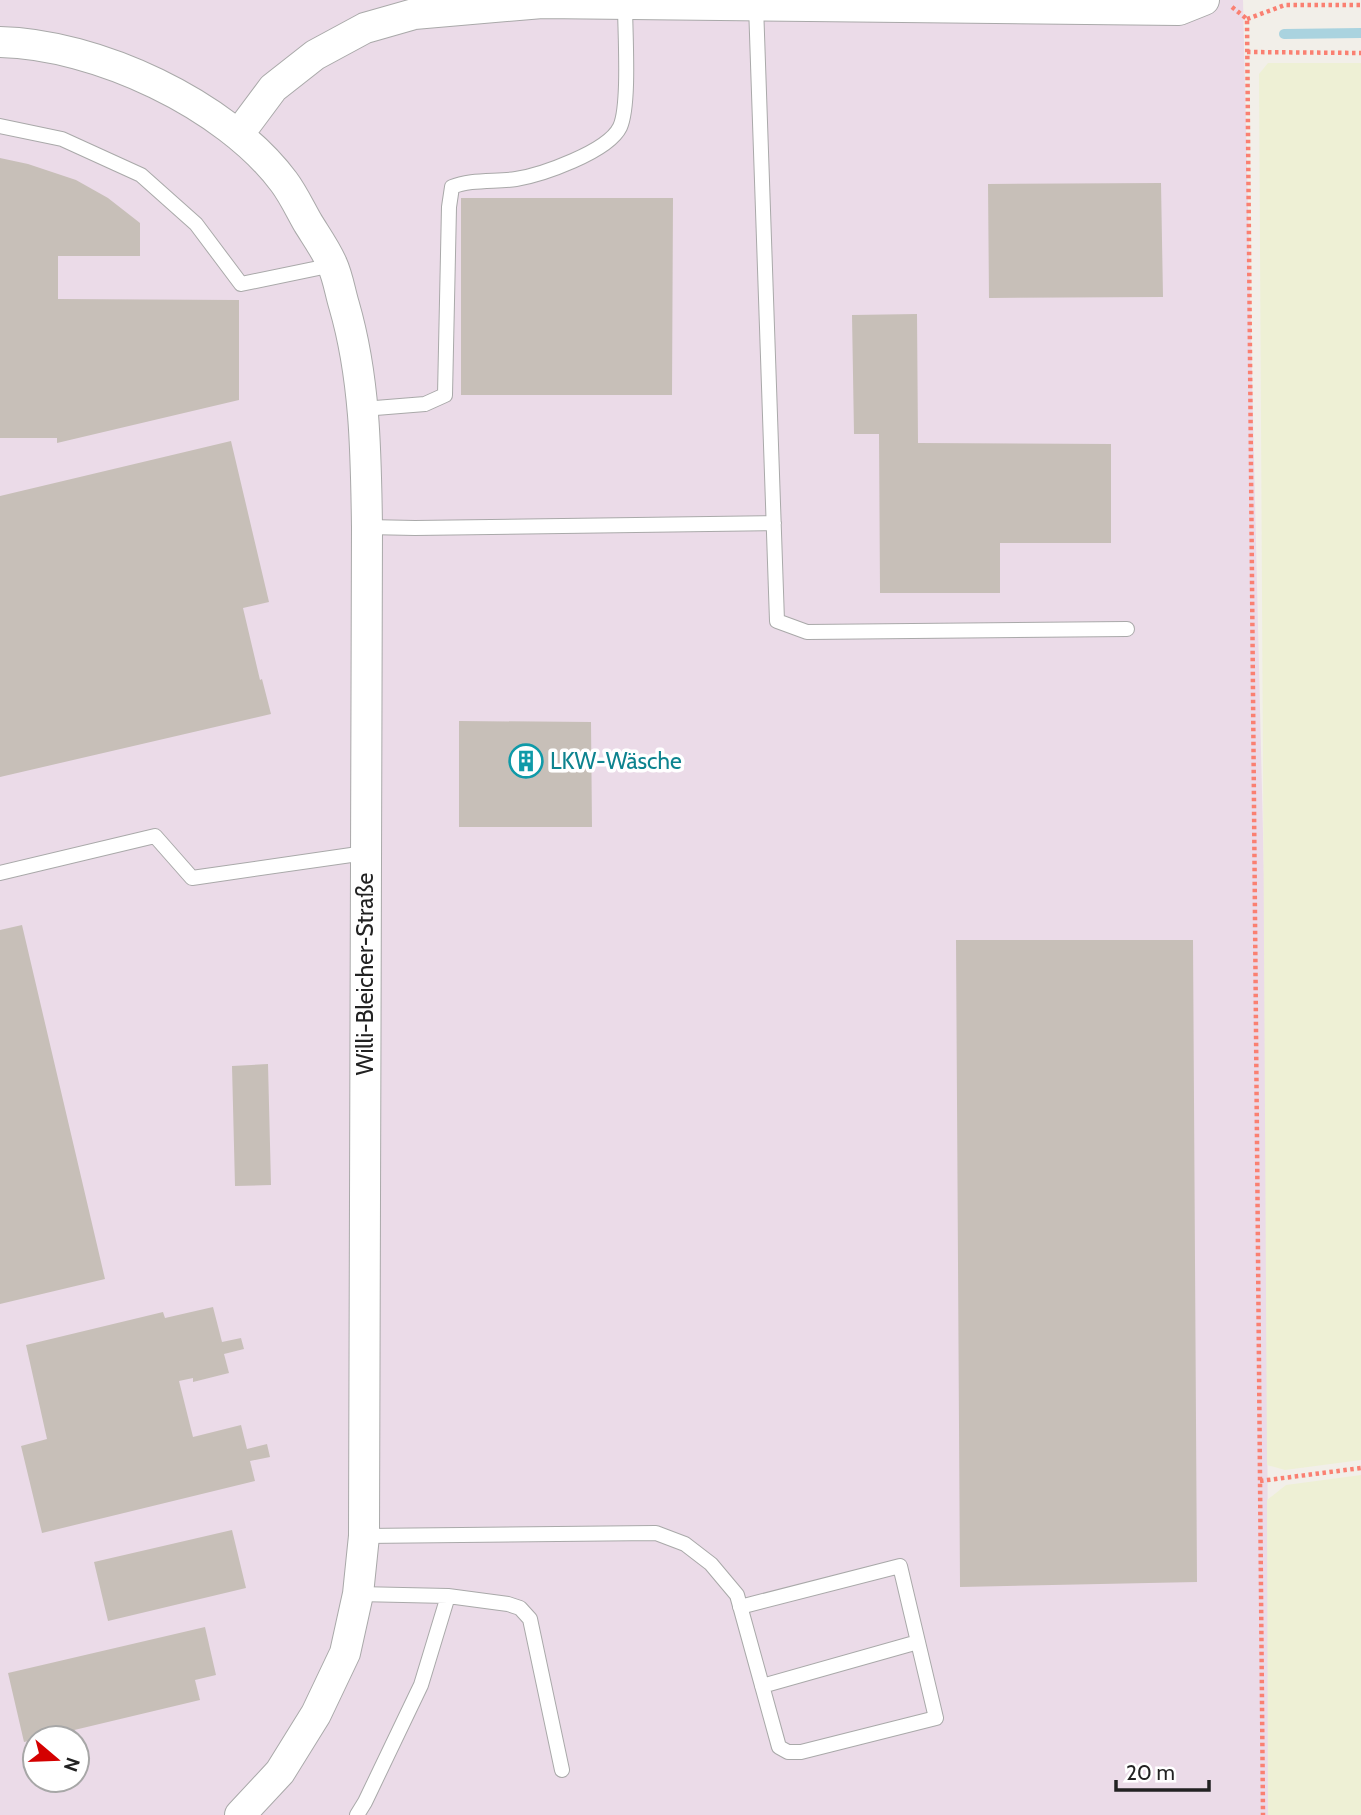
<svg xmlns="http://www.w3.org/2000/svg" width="1361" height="1815" viewBox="0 0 1361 1815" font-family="Cabin,sans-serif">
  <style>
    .industrial { fill: #ebdbe8; fill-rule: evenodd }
    .farmland { fill: #eef0d5 }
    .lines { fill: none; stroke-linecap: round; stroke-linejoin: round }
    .stream { stroke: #aad3df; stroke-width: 10 }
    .building { fill: #c7bfb8 }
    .service-casing { stroke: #a9a9a9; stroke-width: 16 }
    .minor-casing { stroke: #a9a9a9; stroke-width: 32 }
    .path { stroke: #fa8072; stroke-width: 4.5; stroke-dasharray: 3.5 3.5; stroke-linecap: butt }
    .service { stroke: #fff; stroke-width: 14 }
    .minor { stroke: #fff; stroke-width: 30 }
    .labels { text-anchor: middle; stroke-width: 7; stroke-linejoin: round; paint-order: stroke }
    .culture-label { font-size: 23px; fill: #0d838f; stroke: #fff; text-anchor: start }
    .street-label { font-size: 23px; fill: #222; stroke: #fff }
  </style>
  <rect width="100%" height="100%" fill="#f2efe9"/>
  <path class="industrial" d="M 0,0 L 1243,0 L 1265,917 L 1269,1815 L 0,1815 ZM 35,1738 L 77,1738 L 77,1780 L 35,1780 Z"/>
  <path class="farmland" d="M 1268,63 L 1361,63 L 1361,1460 L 1285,1470 L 1267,1465 L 1259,74 Z
    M 1361,1475 L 1361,1815 L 1268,1815 L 1267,1500 L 1286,1485 Z"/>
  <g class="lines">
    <path class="stream" d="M 1284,34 L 1361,33"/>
  </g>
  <path class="building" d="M 0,158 L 28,164 L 76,180 L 108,198 L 140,223 L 140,256 L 58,256 L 58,299 L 239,300 L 239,400 L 57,443 L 57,438 L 0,438 Z
    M 1161,183 L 1163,297 L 989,298 L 988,184 Z
    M 461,198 L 673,198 L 672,395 L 461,395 Z
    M 917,314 L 918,443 L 1111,444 L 1111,543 L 1000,543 L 1000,593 L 880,593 L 879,434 L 854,434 L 852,315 Z
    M 231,441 L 269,602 L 243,608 L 260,680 L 262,679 L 271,714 L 0,777 L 0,496 Z
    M 459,721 L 591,722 L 592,827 L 459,827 Z
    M 22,925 L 105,1279 L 0,1304 L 0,930 Z
    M 956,940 L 1193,940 L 1197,1582 L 960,1587 Z
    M 268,1064 L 271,1185 L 235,1186 L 232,1066 Z
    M 213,1307 L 222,1342 L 241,1338 L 244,1349 L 224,1354 L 229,1373 L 193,1382 L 193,1378 L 179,1381 L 193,1437 L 241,1425 L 247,1449 L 267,1444 L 270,1457 L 250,1461 L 255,1481 L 42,1533 L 21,1446 L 47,1439 L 26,1345 L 163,1312 L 165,1318 Z
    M 232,1530 L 246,1588 L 108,1621 L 94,1562 Z
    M 205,1627 L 216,1675 L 195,1680 L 200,1700 L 24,1742 L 8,1673 Z"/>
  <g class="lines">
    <defs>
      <path id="service" d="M 756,5 L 777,621 L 807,632 L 1127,629
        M 0,126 L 62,139 L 141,175 L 196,224 L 241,284 L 333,265
        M 363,409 L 425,404 L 445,395 L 449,207 L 452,187 C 470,179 496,182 516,179 C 541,175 608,152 620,127 C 630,105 625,32 625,4
        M 367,527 L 415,528 L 774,523
        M 0,873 L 155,836 L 192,878 L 365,853
        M 364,1536 L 656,1533 L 685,1544 L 711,1564 L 737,1595 L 779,1747 L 788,1752 L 801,1752 L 936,1718 L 900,1566 L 740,1607
        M 358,1594 L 448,1596 L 508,1604 L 520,1608 L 530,1619 L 562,1770
        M 762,1686 L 918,1642
        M 357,1815 L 365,1802 L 421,1685 L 448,1596"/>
      <path id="minor" d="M 0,42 C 96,44 226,104 284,182 C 293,194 300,209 308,223 C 316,236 326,250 332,264 C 338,277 340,292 344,305 C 365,377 366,452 367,527 L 364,1536 L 358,1594 L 345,1653 L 316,1714 L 280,1772 L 240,1815
        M 238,135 L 273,88 L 315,55 L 365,28 L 414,14 L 542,3 L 1179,10 L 1204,0"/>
    </defs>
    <use href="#service" class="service-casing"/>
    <use href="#minor" class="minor-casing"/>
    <path class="path" d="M 1232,7 L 1247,19 L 1263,1815
      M 1247,19 L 1285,5 L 1361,5
      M 1247,52 L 1361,53
      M 1260,1481 L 1361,1468"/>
    <use href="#service" class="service"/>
    <use href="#minor" class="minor"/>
  </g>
  <defs>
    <symbol id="building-ring" viewBox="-11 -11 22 22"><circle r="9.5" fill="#fff" stroke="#0f9aa8" stroke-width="1.5"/><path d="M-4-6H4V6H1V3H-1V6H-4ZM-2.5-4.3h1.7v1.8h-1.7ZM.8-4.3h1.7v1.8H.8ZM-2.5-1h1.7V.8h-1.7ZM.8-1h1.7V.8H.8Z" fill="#0f9aa8"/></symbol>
  </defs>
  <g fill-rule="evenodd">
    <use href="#building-ring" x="507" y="742" width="38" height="38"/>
  </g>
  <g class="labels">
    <g class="culture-label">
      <text x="550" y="769">LKW-Wäsche</text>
    </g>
    <g class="street-label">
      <text transform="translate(365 974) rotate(-90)" y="8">Willi-Bleicher-Straße</text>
    </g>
  </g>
  <g transform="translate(56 1759) rotate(109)"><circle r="33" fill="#ffffff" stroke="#a7a7a7" stroke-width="2"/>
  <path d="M0-5L12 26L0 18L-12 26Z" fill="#d40000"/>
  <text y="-10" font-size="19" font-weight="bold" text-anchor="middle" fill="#222222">N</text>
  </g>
  <path d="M1116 1780v10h93v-10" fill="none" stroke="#222222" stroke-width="3.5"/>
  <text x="1126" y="1780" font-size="21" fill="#222222" stroke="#ffffff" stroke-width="5" paint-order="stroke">20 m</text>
</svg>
